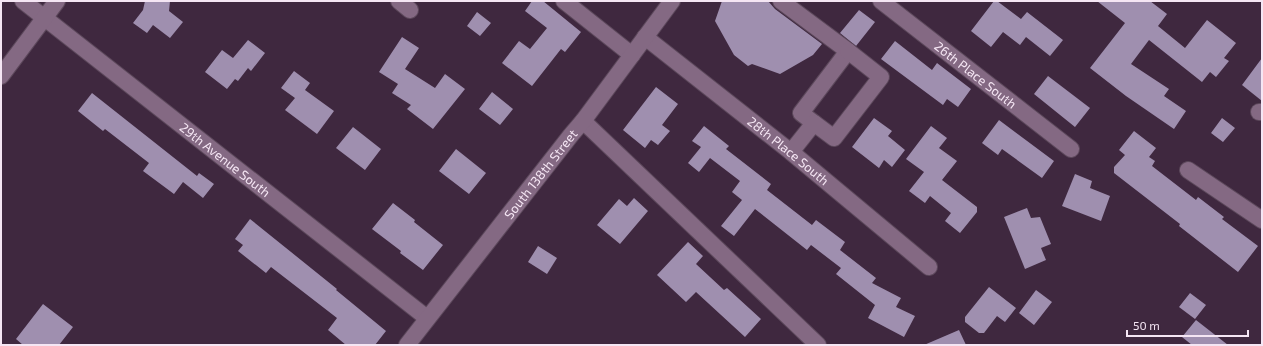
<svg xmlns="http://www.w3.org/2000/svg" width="1263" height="346" viewBox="0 0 1263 346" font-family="'Exo 2',sans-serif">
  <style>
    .building { fill: #9f8faf }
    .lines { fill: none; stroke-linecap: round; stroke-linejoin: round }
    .minor-casing { stroke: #5c485b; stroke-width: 18 }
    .minor { stroke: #846983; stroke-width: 16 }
    .labels { text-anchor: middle; stroke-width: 4; stroke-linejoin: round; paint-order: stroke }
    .street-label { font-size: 13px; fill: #f5e6f4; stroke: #3f283f }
  </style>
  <rect width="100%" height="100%" fill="#3f283f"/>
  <path class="building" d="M 145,1 L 170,1 L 169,11 L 183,22 L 170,38 L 153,25 L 147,33 L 133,23 L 143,10 Z
    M 532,1 L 543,1 L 581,32 L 565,52 L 561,49 L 532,86 L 502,63 L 519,41 L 530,49 L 547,28 L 525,11 Z
    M 722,1 L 768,1 L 775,9 L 822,44 L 813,55 L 780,74 L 752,64 L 748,66 L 734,55 L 715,21 Z
    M 994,1 L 997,1 L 1021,19 L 1027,12 L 1063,40 L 1050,56 L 1026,37 L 1020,45 L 1003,32 L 991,47 L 971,31 Z
    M 1097,1 L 1150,1 L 1167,14 L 1158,26 L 1185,48 L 1207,20 L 1236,43 L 1224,58 L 1229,61 L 1216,77 L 1210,72 L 1202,82 L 1149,40 L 1131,64 L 1169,89 L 1164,96 L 1186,111 L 1174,129 L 1126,96 L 1090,68 L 1125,23 Z
    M 859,10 L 875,22 L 856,46 L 840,33 Z
    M 477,12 L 491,23 L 480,36 L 467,26 Z
    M 402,37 L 419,48 L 405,69 L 435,88 L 445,74 L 465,89 L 433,129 L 407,109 L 411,105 L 392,93 L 398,84 L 379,72 Z
    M 248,40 L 265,53 L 251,71 L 248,68 L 238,81 L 235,79 L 227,89 L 205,72 L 222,50 L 233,58 Z
    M 895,41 L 932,70 L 937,63 L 971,89 L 958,107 L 947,99 L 943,105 L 881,59 Z
    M 1262,58 L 1262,101 L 1242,85 Z
    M 294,71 L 310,83 L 305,90 L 334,111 L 317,134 L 285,110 L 295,98 L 281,88 Z
    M 1048,76 L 1090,108 L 1075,127 L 1034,94 Z
    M 656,87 L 678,104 L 662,125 L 670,131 L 658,145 L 651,140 L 645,148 L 623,130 Z
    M 492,92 L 513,109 L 500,125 L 479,109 Z
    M 92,93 L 197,176 L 199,173 L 214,184 L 203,198 L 183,182 L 174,194 L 143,171 L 149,163 L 105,129 L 103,131 L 78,111 Z
    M 874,118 L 892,131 L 888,136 L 905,150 L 892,167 L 884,160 L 879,168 L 852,147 Z
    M 1222,118 L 1235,128 L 1223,142 L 1211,133 Z
    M 999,120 L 1054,161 L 1042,178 L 1002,149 L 998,155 L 982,143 Z
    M 704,126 L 729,146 L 726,149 L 771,184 L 767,190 L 812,225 L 816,220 L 845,242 L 840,250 L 876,278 L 872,283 L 901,298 L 896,307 L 915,316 L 904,337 L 868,318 L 875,305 L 836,274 L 841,268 L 811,245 L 807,250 L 755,209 L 734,236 L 721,226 L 742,200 L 732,192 L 740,181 L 710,158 L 699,172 L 688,163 L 701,147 L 692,141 Z
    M 931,126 L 947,138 L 939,148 L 957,161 L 942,180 L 977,207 L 977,212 L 960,233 L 945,221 L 951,213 L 930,196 L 925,203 L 909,191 L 924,172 L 906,159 Z
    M 353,127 L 381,149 L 365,170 L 336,148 Z
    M 1134,131 L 1156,148 L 1149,157 L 1155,161 L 1152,166 L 1196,200 L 1198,197 L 1224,217 L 1222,219 L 1258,246 L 1238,272 L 1179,226 L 1180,224 L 1114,173 L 1114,167 L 1125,155 L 1119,150 Z
    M 456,149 L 486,173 L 469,194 L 439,171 Z
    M 1075,174 L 1092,181 L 1090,188 L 1110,196 L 1101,221 L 1062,206 Z
    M 634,198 L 648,211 L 620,244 L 597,225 L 619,199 L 627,206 Z
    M 393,203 L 415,220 L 414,222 L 443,245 L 423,270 L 400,253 L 401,251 L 372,229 Z
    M 1027,208 L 1031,218 L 1040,217 L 1051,244 L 1041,248 L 1046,260 L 1025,269 L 1004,217 Z
    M 250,219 L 337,289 L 336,290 L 386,331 L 375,345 L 346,345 L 328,330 L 337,318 L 271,267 L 266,273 L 238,251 L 243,245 L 235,239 Z
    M 688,242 L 703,256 L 696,264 L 724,290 L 727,288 L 761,319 L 745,337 L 696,292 L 686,302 L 657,275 Z
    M 538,246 L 557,258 L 547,274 L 528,262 Z
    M 989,287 L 1016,308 L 1005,322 L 997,316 L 984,333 L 979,333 L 965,322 L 965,317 Z
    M 1036,290 L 1052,302 L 1034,325 L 1019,313 Z
    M 1190,293 L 1206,305 L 1195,319 L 1179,307 Z
    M 43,304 L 73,327 L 59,345 L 23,345 L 16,339 Z
    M 1196,320 L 1228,345 L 1192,345 L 1182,337 Z
    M 959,330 L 966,345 L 924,345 Z"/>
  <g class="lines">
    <defs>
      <g id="minor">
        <path id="s1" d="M 23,1 L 427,318"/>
        <path d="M 399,1 L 410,10"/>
        <path d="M 564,1 L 632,55"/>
        <path d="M 781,1 L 848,51 L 801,113 L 814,123"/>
        <path id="s2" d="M 881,1 L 1071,149"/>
        <path id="s3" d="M 645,37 L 791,152 L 929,267"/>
        <path d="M 1,76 L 57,1"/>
        <path d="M 1259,112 L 1262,112"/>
        <path d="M 583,121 L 818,345"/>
        <path d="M 791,152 L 814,123 L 834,138 L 881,77 L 848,51"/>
        <path d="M 1188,170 L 1262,220"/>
        <path id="s4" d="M 407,345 L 571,135 L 583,121 L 672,1"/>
      </g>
    </defs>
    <use href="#minor" class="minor-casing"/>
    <use href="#minor" class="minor"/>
  </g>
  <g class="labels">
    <g class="street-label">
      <text dy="5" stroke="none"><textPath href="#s2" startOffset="120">26th Place South</textPath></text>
      <text dy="5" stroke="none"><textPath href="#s3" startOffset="183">28th Place South</textPath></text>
      <text dy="5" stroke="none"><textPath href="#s1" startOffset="257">29th Avenue South</textPath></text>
      <text dy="5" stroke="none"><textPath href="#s4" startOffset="217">South 138th Street</textPath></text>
    </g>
  </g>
  <rect width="1263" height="346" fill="none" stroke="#f5e6f4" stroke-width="4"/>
  <path d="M1127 330v6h121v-6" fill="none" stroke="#f5e6f4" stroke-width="2"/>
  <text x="1133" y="330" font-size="12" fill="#f5e6f4" stroke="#3f283f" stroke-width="3" paint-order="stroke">50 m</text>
</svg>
